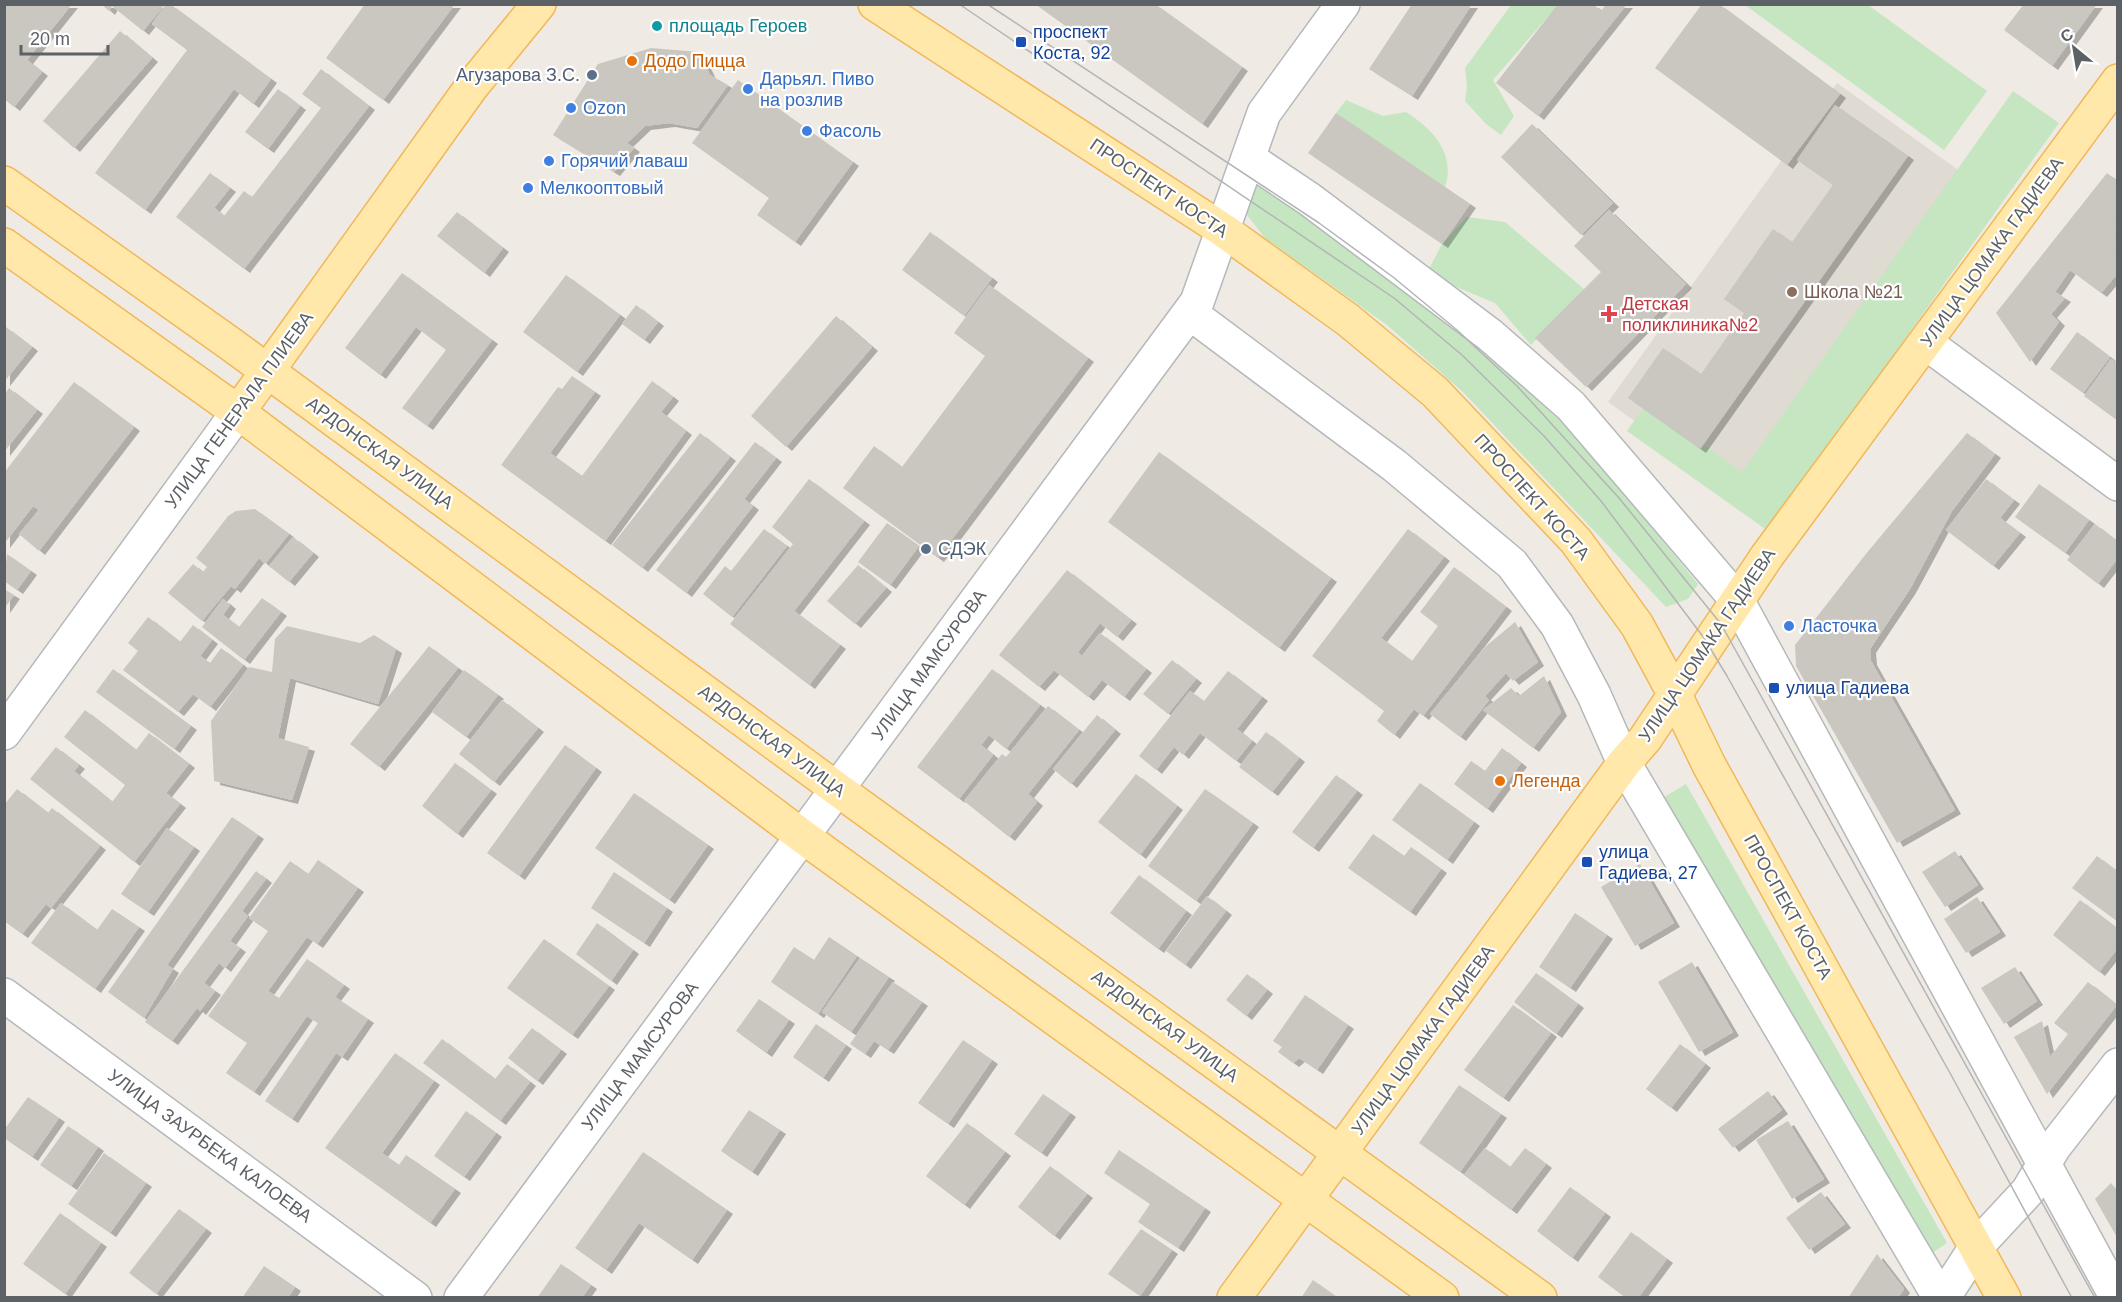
<svg xmlns="http://www.w3.org/2000/svg" width="2122" height="1302" viewBox="0 0 2122 1302" font-family="Arial,sans-serif">
  <style>
    .education { fill: #dfdad2 }
    .green { fill: #c5e6c1 }
    .building { fill: #cac6c0; filter: url(#shadow) }
    .lines { fill: none; stroke-linecap: round; stroke-linejoin: round }
    .minor-casing { stroke: #b5b8bb; stroke-width: 36 }
    .major-casing { stroke: #f2b75a; stroke-width: 36 }
    .minor { stroke: #fff; stroke-width: 33 }
    .major { stroke: #ffe8a9; stroke-width: 33 }
    .tram { stroke: #b3b4b5; stroke-width: 1.5 }
    .culture-dot { fill: #0f9aa8; stroke: #fff; stroke-width: 2 }
    .transit-dot { fill: #1a4fb4; stroke: #fff; stroke-width: 2 }
    .food-dot { fill: #e8710a; stroke: #fff; stroke-width: 2 }
    .service-dot { fill: #5c6f8a; stroke: #fff; stroke-width: 2 }
    .shop-dot { fill: #3f7fe0; stroke: #fff; stroke-width: 2 }
    .education-dot { fill: #8d6e63; stroke: #fff; stroke-width: 2 }
    .health-dot { fill: #e0444e; stroke: #fff; stroke-width: 2 }
    .labels { text-anchor: middle; stroke-width: 4.5; stroke-linejoin: round; paint-order: stroke }
    .culture-label { font-size: 18px; fill: #0d838f; stroke: #fff; text-anchor: start }
    .transit-label { font-size: 18px; fill: #164399; stroke: #fff; text-anchor: start }
    .food-label { font-size: 18px; fill: #c56008; stroke: #fff; text-anchor: start }
    .service-label { font-size: 18px; fill: #4e5e75; stroke: #fff; text-anchor: end }
    .shop-label { font-size: 18px; fill: #366cbe; stroke: #fff; text-anchor: start }
    .street-label { font-size: 18px; fill: #5c6165; stroke: #fff }
    .education-label { font-size: 18px; fill: #785e54; stroke: #fff; text-anchor: start }
    .health-label { font-size: 18px; fill: #be3a42; stroke: #fff; text-anchor: start }
  </style>
  <defs>
    <filter id="shadow"><feDropShadow dx="6" dy="4" stdDeviation="0" flood-color="#0004"/></filter>
  </defs>
  <rect width="100%" height="100%" fill="#efebe4"/>
  <path class="education" d="M 1837,83 L 1975,182 L 1747,501 L 1608,402 Z"/>
  <path class="green" d="M 1511,5 L 1558,5 L 1493,80 L 1514,116 L 1501,135 L 1486,124 L 1465,101 L 1467,86 L 1465,68 Z
    M 1745,5 L 1868,5 L 1987,91 L 1944,150 Z
    M 2013,91 L 2059,123 L 1768,531 L 1627,431 L 1646,404 L 1742,472 Z
    M 1346,100 L 1383,116 L 1406,112 C 1433,129 1456,154 1445,187 L 1336,113 Z
    M 1258,175 L 1455,320 L 1579,439 L 1698,584 L 1688,599 L 1666,607 L 1464,393 L 1387,325 L 1265,238 L 1240,206 Z
    M 1467,217 L 1505,222 L 1584,289 L 1531,345 L 1495,303 L 1440,280 L 1430,267 L 1442,244 Z
    M 1686,784 L 1947,1243 L 1923,1259 L 1659,800 Z"/>
  <path class="building" d="M 4,4 L 72,4 L 27,60 L 42,72 L 14,107 L 4,99 Z
    M 101,4 L 165,4 L 143,31 L 112,6 L 109,11 Z
    M 166,4 L 170,4 L 271,79 L 253,104 L 234,89 L 145,210 L 95,173 L 187,50 L 152,24 Z
    M 365,4 L 455,4 L 383,100 L 326,58 Z
    M 1035,4 L 1155,4 L 1242,67 L 1202,124 Z
    M 1412,4 L 1472,4 L 1412,96 L 1369,69 Z
    M 1558,4 L 1593,4 L 1601,11 L 1606,4 L 1627,4 L 1538,116 L 1496,83 Z
    M 1702,4 L 1719,4 L 1840,94 L 1787,165 L 1655,68 Z
    M 2024,4 L 2097,4 L 2052,66 L 2004,30 Z
    M 120,31 L 152,58 L 74,148 L 43,121 Z
    M 651,48 L 699,52 L 710,75 L 728,85 L 697,128 L 669,123 L 645,126 L 627,143 L 634,148 L 614,172 L 553,135 L 598,64 Z
    M 321,69 L 369,106 L 244,269 L 176,217 L 210,173 L 230,188 L 214,208 L 224,216 L 244,191 L 252,197 L 321,108 L 302,94 Z
    M 738,80 L 853,162 L 795,242 L 757,215 L 769,198 L 692,143 Z
    M 278,89 L 300,106 L 268,149 L 245,132 Z
    M 1835,105 L 1908,156 L 1700,449 L 1628,398 L 1663,348 L 1701,374 L 1744,313 L 1724,299 L 1773,229 L 1792,242 L 1833,185 L 1797,160 Z
    M 1336,113 L 1470,204 L 1442,244 L 1308,153 Z
    M 1532,124 L 1613,203 L 1581,235 L 1501,157 Z
    M 2107,173 L 2118,181 L 2115,237 L 2118,273 L 2101,293 L 2070,270 L 2055,292 L 2065,298 L 2051,314 L 2059,322 L 2030,362 L 1996,313 Z
    M 1609,210 L 1686,284 L 1586,387 L 1535,338 L 1601,272 L 1574,246 Z
    M 457,212 L 503,248 L 484,273 L 437,236 Z
    M 930,232 L 992,278 L 964,316 L 902,270 Z
    M 402,273 L 492,340 L 427,426 L 402,408 L 446,350 L 416,327 L 380,375 L 345,348 Z
    M 566,275 L 620,315 L 577,372 L 523,332 Z
    M 989,285 L 1088,358 L 938,558 L 843,488 L 874,446 L 902,467 L 985,356 L 954,333 Z
    M 636,305 L 658,322 L 644,340 L 622,324 Z
    M 836,316 L 872,347 L 786,447 L 751,416 Z
    M 6,327 L 32,347 L 4,382 L 4,328 Z
    M 2077,332 L 2110,357 L 2083,393 L 2050,369 Z
    M 2111,359 L 2118,364 L 2118,421 L 2084,396 Z
    M 572,376 L 595,392 L 550,453 L 582,476 L 652,381 L 673,397 L 661,412 L 686,431 L 605,541 L 501,465 L 558,387 L 562,389 Z
    M 74,382 L 134,427 L 39,551 L 19,534 L 39,510 L 33,506 L 4,544 L 4,473 Z
    M 9,388 L 37,410 L 4,452 L 4,395 Z
    M 700,433 L 730,457 L 642,568 L 612,545 Z
    M 1967,433 L 1995,454 L 1952,511 L 1910,589 L 1870,649 L 1871,661 L 1955,810 L 1897,843 L 1796,666 L 1795,645 L 1865,555 Z
    M 755,442 L 776,458 L 744,499 L 753,506 L 686,593 L 656,570 Z
    M 1159,452 L 1331,578 L 1279,648 L 1108,522 Z
    M 809,479 L 864,521 L 794,611 L 840,645 L 809,685 L 730,624 L 793,544 L 772,527 Z
    M 1986,479 L 2014,500 L 2000,518 L 2020,533 L 1993,566 L 1946,530 Z
    M 2039,484 L 2089,520 L 2065,553 L 2015,517 Z
    M 255,509 L 289,534 L 265,564 L 259,558 L 235,589 L 231,586 L 202,621 L 168,593 L 193,564 L 203,572 L 207,567 L 196,558 L 228,516 L 236,511 Z
    M 887,523 L 919,546 L 890,585 L 858,562 Z
    M 2095,524 L 2118,542 L 2118,558 L 2098,584 L 2067,560 Z
    M 764,529 L 787,546 L 732,617 L 703,594 L 725,566 L 731,571 Z
    M 1408,529 L 1444,557 L 1381,638 L 1412,661 L 1438,626 L 1420,612 L 1454,567 L 1506,607 L 1423,716 L 1414,709 L 1394,735 L 1377,721 L 1384,711 L 1312,656 Z
    M 293,537 L 313,553 L 289,582 L 269,566 Z
    M 7,554 L 31,571 L 17,590 L 4,581 Z
    M 858,565 L 886,588 L 855,624 L 827,601 Z
    M 1067,570 L 1131,620 L 1117,637 L 1100,623 L 1078,652 L 1082,656 L 1100,633 L 1146,669 L 1124,697 L 1102,680 L 1088,697 L 1054,670 L 1039,687 L 999,655 Z
    M 4,589 L 14,595 L 4,609 Z
    M 262,598 L 281,612 L 244,660 L 202,627 L 223,599 L 230,605 L 223,615 L 239,627 Z
    M 148,617 L 180,642 L 193,625 L 212,640 L 200,656 L 210,663 L 221,648 L 243,665 L 210,707 L 193,694 L 178,712 L 123,670 L 138,651 L 128,643 Z
    M 1515,622 L 1538,662 L 1513,681 L 1506,673 L 1485,696 L 1489,700 L 1460,737 L 1430,714 L 1485,647 Z
    M 287,626 L 360,643 L 374,635 L 396,649 L 378,704 L 290,678 L 278,738 L 309,747 L 292,800 L 214,781 L 211,721 L 249,667 L 272,672 L 275,639 Z
    M 429,646 L 458,668 L 379,767 L 350,744 Z
    M 1172,660 L 1196,679 L 1168,714 L 1143,694 Z
    M 113,669 L 191,726 L 174,749 L 96,692 Z
    M 992,669 L 1040,705 L 1006,749 L 989,735 L 981,745 L 993,755 L 959,799 L 917,767 Z
    M 464,670 L 498,695 L 466,737 L 432,712 Z
    M 1228,671 L 1262,697 L 1237,729 L 1252,741 L 1236,761 L 1200,733 L 1183,755 L 1174,747 L 1156,770 L 1139,756 L 1190,691 L 1204,701 Z
    M 1544,676 L 1561,712 L 1533,748 L 1483,710 L 1511,688 L 1519,696 Z
    M 502,700 L 538,728 L 494,782 L 459,754 Z
    M 1048,706 L 1079,730 L 1028,794 L 1037,802 L 1009,837 L 964,801 L 1002,754 L 1006,757 Z
    M 85,710 L 136,750 L 149,733 L 189,764 L 166,793 L 180,804 L 134,862 L 30,779 L 56,747 L 79,765 L 74,771 L 112,802 L 125,785 L 64,737 Z
    M 1097,715 L 1115,730 L 1071,784 L 1053,769 Z
    M 1266,732 L 1299,758 L 1272,792 L 1239,767 Z
    M 565,745 L 596,768 L 519,876 L 487,853 Z
    M 1502,748 L 1521,763 L 1487,809 L 1454,784 L 1471,761 L 1485,771 Z
    M 455,763 L 491,790 L 457,834 L 422,806 Z
    M 1136,774 L 1177,806 L 1140,855 L 1098,822 Z
    M 1336,775 L 1357,791 L 1313,848 L 1292,832 Z
    M 1420,783 L 1474,822 L 1447,860 L 1392,820 Z
    M 17,789 L 48,813 L 52,808 L 100,846 L 51,908 L 46,904 L 22,934 L 4,921 L 4,805 Z
    M 1205,789 L 1253,823 L 1196,901 L 1148,866 Z
    M 634,793 L 708,845 L 669,900 L 595,848 Z
    M 232,817 L 258,835 L 167,965 L 173,969 L 144,1018 L 108,992 Z
    M 167,828 L 194,847 L 148,912 L 121,894 Z
    M 1373,834 L 1404,856 L 1411,847 L 1441,869 L 1410,912 L 1348,868 Z
    M 1955,851 L 1978,885 L 1945,907 L 1922,872 Z
    M 2097,856 L 2118,872 L 2118,922 L 2072,888 Z
    M 318,860 L 358,888 L 317,944 L 307,937 L 268,991 L 279,998 L 307,959 L 344,985 L 335,997 L 368,1019 L 342,1057 L 336,1053 L 292,1119 L 265,1101 L 318,1023 L 307,1016 L 254,1092 L 226,1073 L 247,1043 L 208,1016 L 268,931 L 249,918 L 290,861 L 308,874 Z
    M 1640,864 L 1674,923 L 1635,946 L 1601,887 Z
    M 256,871 L 266,879 L 242,911 L 248,916 L 230,941 L 240,948 L 225,968 L 219,963 L 204,983 L 215,991 L 200,1011 L 197,1008 L 172,1041 L 145,1022 Z
    M 614,872 L 667,908 L 644,943 L 591,908 Z
    M 1139,875 L 1186,911 L 1158,949 L 1110,913 Z
    M 1207,896 L 1226,911 L 1185,965 L 1166,951 Z
    M 1977,897 L 2000,932 L 1966,953 L 1944,919 Z
    M 2080,900 L 2118,929 L 2118,948 L 2099,972 L 2053,935 Z
    M 61,903 L 97,930 L 112,909 L 139,927 L 95,989 L 31,943 Z
    M 1575,913 L 1607,935 L 1570,988 L 1539,967 Z
    M 597,923 L 633,950 L 611,981 L 576,954 Z
    M 829,937 L 857,956 L 818,1014 L 771,982 L 794,947 L 814,960 Z
    M 544,939 L 609,986 L 572,1035 L 507,988 Z
    M 860,958 L 889,977 L 851,1032 L 822,1012 Z
    M 1692,962 L 1733,1032 L 1699,1052 L 1658,982 Z
    M 2015,967 L 2037,1001 L 2004,1024 L 1981,988 Z
    M 1536,973 L 1578,1004 L 1556,1034 L 1514,1002 Z
    M 1247,974 L 1267,990 L 1246,1016 L 1226,1000 Z
    M 893,982 L 922,1002 L 888,1050 L 874,1041 L 865,1054 L 850,1044 Z
    M 2088,982 L 2117,1005 L 2047,1094 L 2014,1037 L 2042,1021 L 2050,1057 L 2068,1034 L 2054,1023 Z
    M 1305,995 L 1348,1025 L 1317,1070 L 1299,1058 L 1293,1063 L 1278,1052 L 1282,1047 L 1273,1041 Z
    M 759,999 L 789,1020 L 766,1053 L 736,1031 Z
    M 1513,1005 L 1551,1033 L 1503,1098 L 1464,1070 Z
    M 816,1024 L 846,1045 L 823,1078 L 793,1057 Z
    M 532,1028 L 561,1050 L 537,1081 L 508,1058 Z
    M 442,1039 L 495,1079 L 507,1064 L 530,1082 L 500,1121 L 423,1063 Z
    M 963,1040 L 992,1060 L 948,1124 L 918,1103 Z
    M 1680,1044 L 1705,1064 L 1671,1108 L 1646,1089 Z
    M 395,1053 L 434,1081 L 382,1153 L 399,1165 L 406,1155 L 455,1189 L 430,1223 L 325,1148 Z
    M 1459,1085 L 1501,1114 L 1460,1172 L 1419,1143 Z
    M 1768,1091 L 1782,1110 L 1733,1148 L 1718,1129 Z
    M 1043,1094 L 1070,1113 L 1041,1153 L 1014,1134 Z
    M 28,1097 L 59,1118 L 32,1157 L 4,1138 L 4,1130 Z
    M 749,1110 L 780,1130 L 752,1172 L 721,1151 Z
    M 466,1111 L 496,1133 L 464,1177 L 434,1156 Z
    M 1788,1121 L 1824,1179 L 1792,1199 L 1756,1140 Z
    M 967,1123 L 1005,1152 L 964,1205 L 926,1176 Z
    M 68,1126 L 98,1147 L 71,1186 L 40,1165 Z
    M 1485,1148 L 1510,1167 L 1525,1148 L 1546,1164 L 1511,1210 L 1464,1175 Z
    M 1119,1150 L 1205,1208 L 1178,1248 L 1138,1222 L 1150,1204 L 1104,1173 Z
    M 643,1152 L 727,1210 L 692,1260 L 639,1223 L 606,1270 L 575,1248 Z
    M 104,1153 L 146,1183 L 110,1233 L 68,1204 Z
    M 1050,1166 L 1087,1194 L 1054,1236 L 1018,1207 Z
    M 2111,1183 L 2118,1191 L 2118,1239 L 2095,1199 Z
    M 1570,1187 L 1605,1213 L 1572,1258 L 1537,1231 Z
    M 1821,1192 L 1845,1224 L 1809,1250 L 1786,1218 Z
    M 179,1209 L 206,1229 L 156,1294 L 129,1273 Z
    M 60,1213 L 101,1243 L 65,1294 L 23,1264 Z
    M 1141,1229 L 1172,1250 L 1140,1296 L 1108,1274 Z
    M 1631,1232 L 1667,1259 L 1638,1298 L 1626,1298 L 1598,1277 Z
    M 1877,1254 L 1904,1289 L 1898,1298 L 1848,1298 Z
    M 561,1264 L 591,1285 L 582,1298 L 537,1298 Z
    M 264,1266 L 295,1287 L 288,1298 L 242,1298 Z
    M 1313,1280 L 1338,1298 L 1301,1298 Z"/>
  <g class="lines">
    <defs>
      <path id="minor" d="M 1248,158 L 1309,199 L 1490,335 L 1571,406 L 1737,600 L 2117,1298
        M 1190,313 L 1395,466 L 1512,564 L 1557,625 L 1594,695 L 1624,763 L 1940,1298
        M 1926,343 L 2118,484
        M 4,733 L 238,412
        M 4,995 L 415,1298
        M 461,1298 L 1197,302 L 1264,113 L 1343,4
        M 1943,1298 L 1976,1247 L 2028,1191 L 2054,1147 L 2118,1065"/>
      <path id="major" d="M 875,4 L 1223,230 L 1348,320 L 1435,392 L 1576,541 L 1637,625 L 1676,697 L 1709,765 L 2004,1298
        M 4,183 L 232,345 L 837,789 L 1540,1298
        M 4,245 L 238,412 L 802,836 L 1442,1298
        M 238,412 L 472,86 L 539,4
        M 1234,1298 L 1624,763 L 1645,739 L 1767,556 L 2118,81"/>
    </defs>
    <use href="#minor" class="minor-casing"/>
    <use href="#major" class="major-casing"/>
    <use href="#minor" class="minor"/>
    <use href="#major" class="major"/>
    <path class="tram" d="M 959,4 L 1394,298 L 1462,355 L 1544,436 L 1601,501 L 1704,638 L 1727,676 L 1950,1073 L 2072,1298
      M 987,4 L 1319,223 L 1393,277 L 1457,330 L 1517,386 L 1619,498 L 1721,624 L 2095,1298"/>
  </g>
  <circle class="culture-dot" cx="657" cy="26" r="6"/>
  <g class="transit-dot">
    <rect x="1015" y="36" width="12" height="12" rx="3"/>
    <rect x="1768" y="682" width="12" height="12" rx="3"/>
    <rect x="1581" y="856" width="12" height="12" rx="3"/>
  </g>
  <g class="food-dot">
    <circle cx="632" cy="61" r="6"/>
    <circle cx="1500" cy="781" r="6"/>
  </g>
  <g class="service-dot">
    <circle cx="592" cy="75" r="6"/>
    <circle cx="926" cy="549" r="6"/>
  </g>
  <g class="shop-dot">
    <circle cx="748" cy="89" r="6"/>
    <circle cx="571" cy="108" r="6"/>
    <circle cx="807" cy="131" r="6"/>
    <circle cx="549" cy="161" r="6"/>
    <circle cx="528" cy="188" r="6"/>
    <circle cx="1789" cy="626" r="6"/>
  </g>
  <circle class="education-dot" cx="1792" cy="292" r="6"/>
  <path class="health-dot" d="M1606 305h6v6h6v6h-6v6h-6v-6h-6v-6h6z"/>
  <g class="labels">
    <g class="culture-label">
      <text x="669" y="32">площадь Героев</text>
    </g>
    <g class="transit-label">
      <text x="1033" y="38">проспект<tspan x="1033" dy="21">Коста, 92</tspan></text>
      <text x="1786" y="694">улица Гадиева</text>
      <text x="1599" y="858">улица<tspan x="1599" dy="21">Гадиева, 27</tspan></text>
    </g>
    <g class="food-label">
      <text x="644" y="67">Додо Пицца</text>
      <text x="1512" y="787">Легенда</text>
    </g>
    <g class="service-label">
      <text x="580" y="81">Агузарова З.С.</text>
      <text x="938" y="555" text-anchor="start">СДЭК</text>
    </g>
    <g class="shop-label">
      <text x="760" y="85">Дарьял. Пиво<tspan x="760" dy="21">на розлив</tspan></text>
      <text x="583" y="114">Ozon</text>
      <text x="819" y="137">Фасоль</text>
      <text x="561" y="167">Горячий лаваш</text>
      <text x="540" y="194">Мелкооптовый</text>
      <text x="1801" y="632">Ласточка</text>
    </g>
    <g class="street-label">
      <text transform="translate(1159 188) rotate(34)" y="6">ПРОСПЕКТ КОСТА</text>
      <text transform="translate(1992 252) rotate(-54)" y="6">УЛИЦА ЦОМАКА ГАДИЕВА</text>
      <text transform="translate(239 410) rotate(-54)" y="6">УЛИЦА ГЕНЕРАЛА ПЛИЕВА</text>
      <text transform="translate(380 453) rotate(36)" y="6">АРДОНСКАЯ УЛИЦА</text>
      <text transform="translate(1532 497) rotate(48)" y="6">ПРОСПЕКТ КОСТА</text>
      <text transform="translate(1707 645) rotate(-56)" y="6">УЛИЦА ЦОМАКА ГАДИЕВА</text>
      <text transform="translate(929 665) rotate(-54)" y="6">УЛИЦА МАМСУРОВА</text>
      <text transform="translate(772 741) rotate(36)" y="6">АРДОНСКАЯ УЛИЦА</text>
      <text transform="translate(1788 907) rotate(61)" y="6">ПРОСПЕКТ КОСТА</text>
      <text transform="translate(1165 1026) rotate(36)" y="6">АРДОНСКАЯ УЛИЦА</text>
      <text transform="translate(1423 1040) rotate(-54)" y="6">УЛИЦА ЦОМАКА ГАДИЕВА</text>
      <text transform="translate(640 1056) rotate(-53)" y="6">УЛИЦА МАМСУРОВА</text>
      <text transform="translate(210 1146) rotate(36)" y="6">УЛИЦА ЗАУРБЕКА КАЛОЕВА</text>
    </g>
    <g class="education-label">
      <text x="1804" y="298">Школа №21</text>
    </g>
    <g class="health-label">
      <text x="1622" y="310">Детская<tspan x="1622" dy="21">поликлиника№2</tspan></text>
    </g>
  </g>
  <rect width="2122" height="1302" fill="none" stroke="#5c6165" stroke-width="12"/>
  <g transform="translate(2074 48) rotate(330)" stroke="#ffffff" stroke-width="4.5" paint-order="stroke">
  <path d="M0-4.5L10 22L0 15L-10 22Z" fill="#5c6165"/>
  <text y="-9" font-size="16" font-weight="bold" text-anchor="middle" fill="#5c6165">С</text>
  </g>
  <path d="M21 45v9h87v-9" fill="none" stroke="#5c6165" stroke-width="3"/>
  <text x="30" y="45" font-size="18" fill="#5c6165" stroke="#ffffff" stroke-width="4.5" paint-order="stroke">20 m</text>
</svg>
